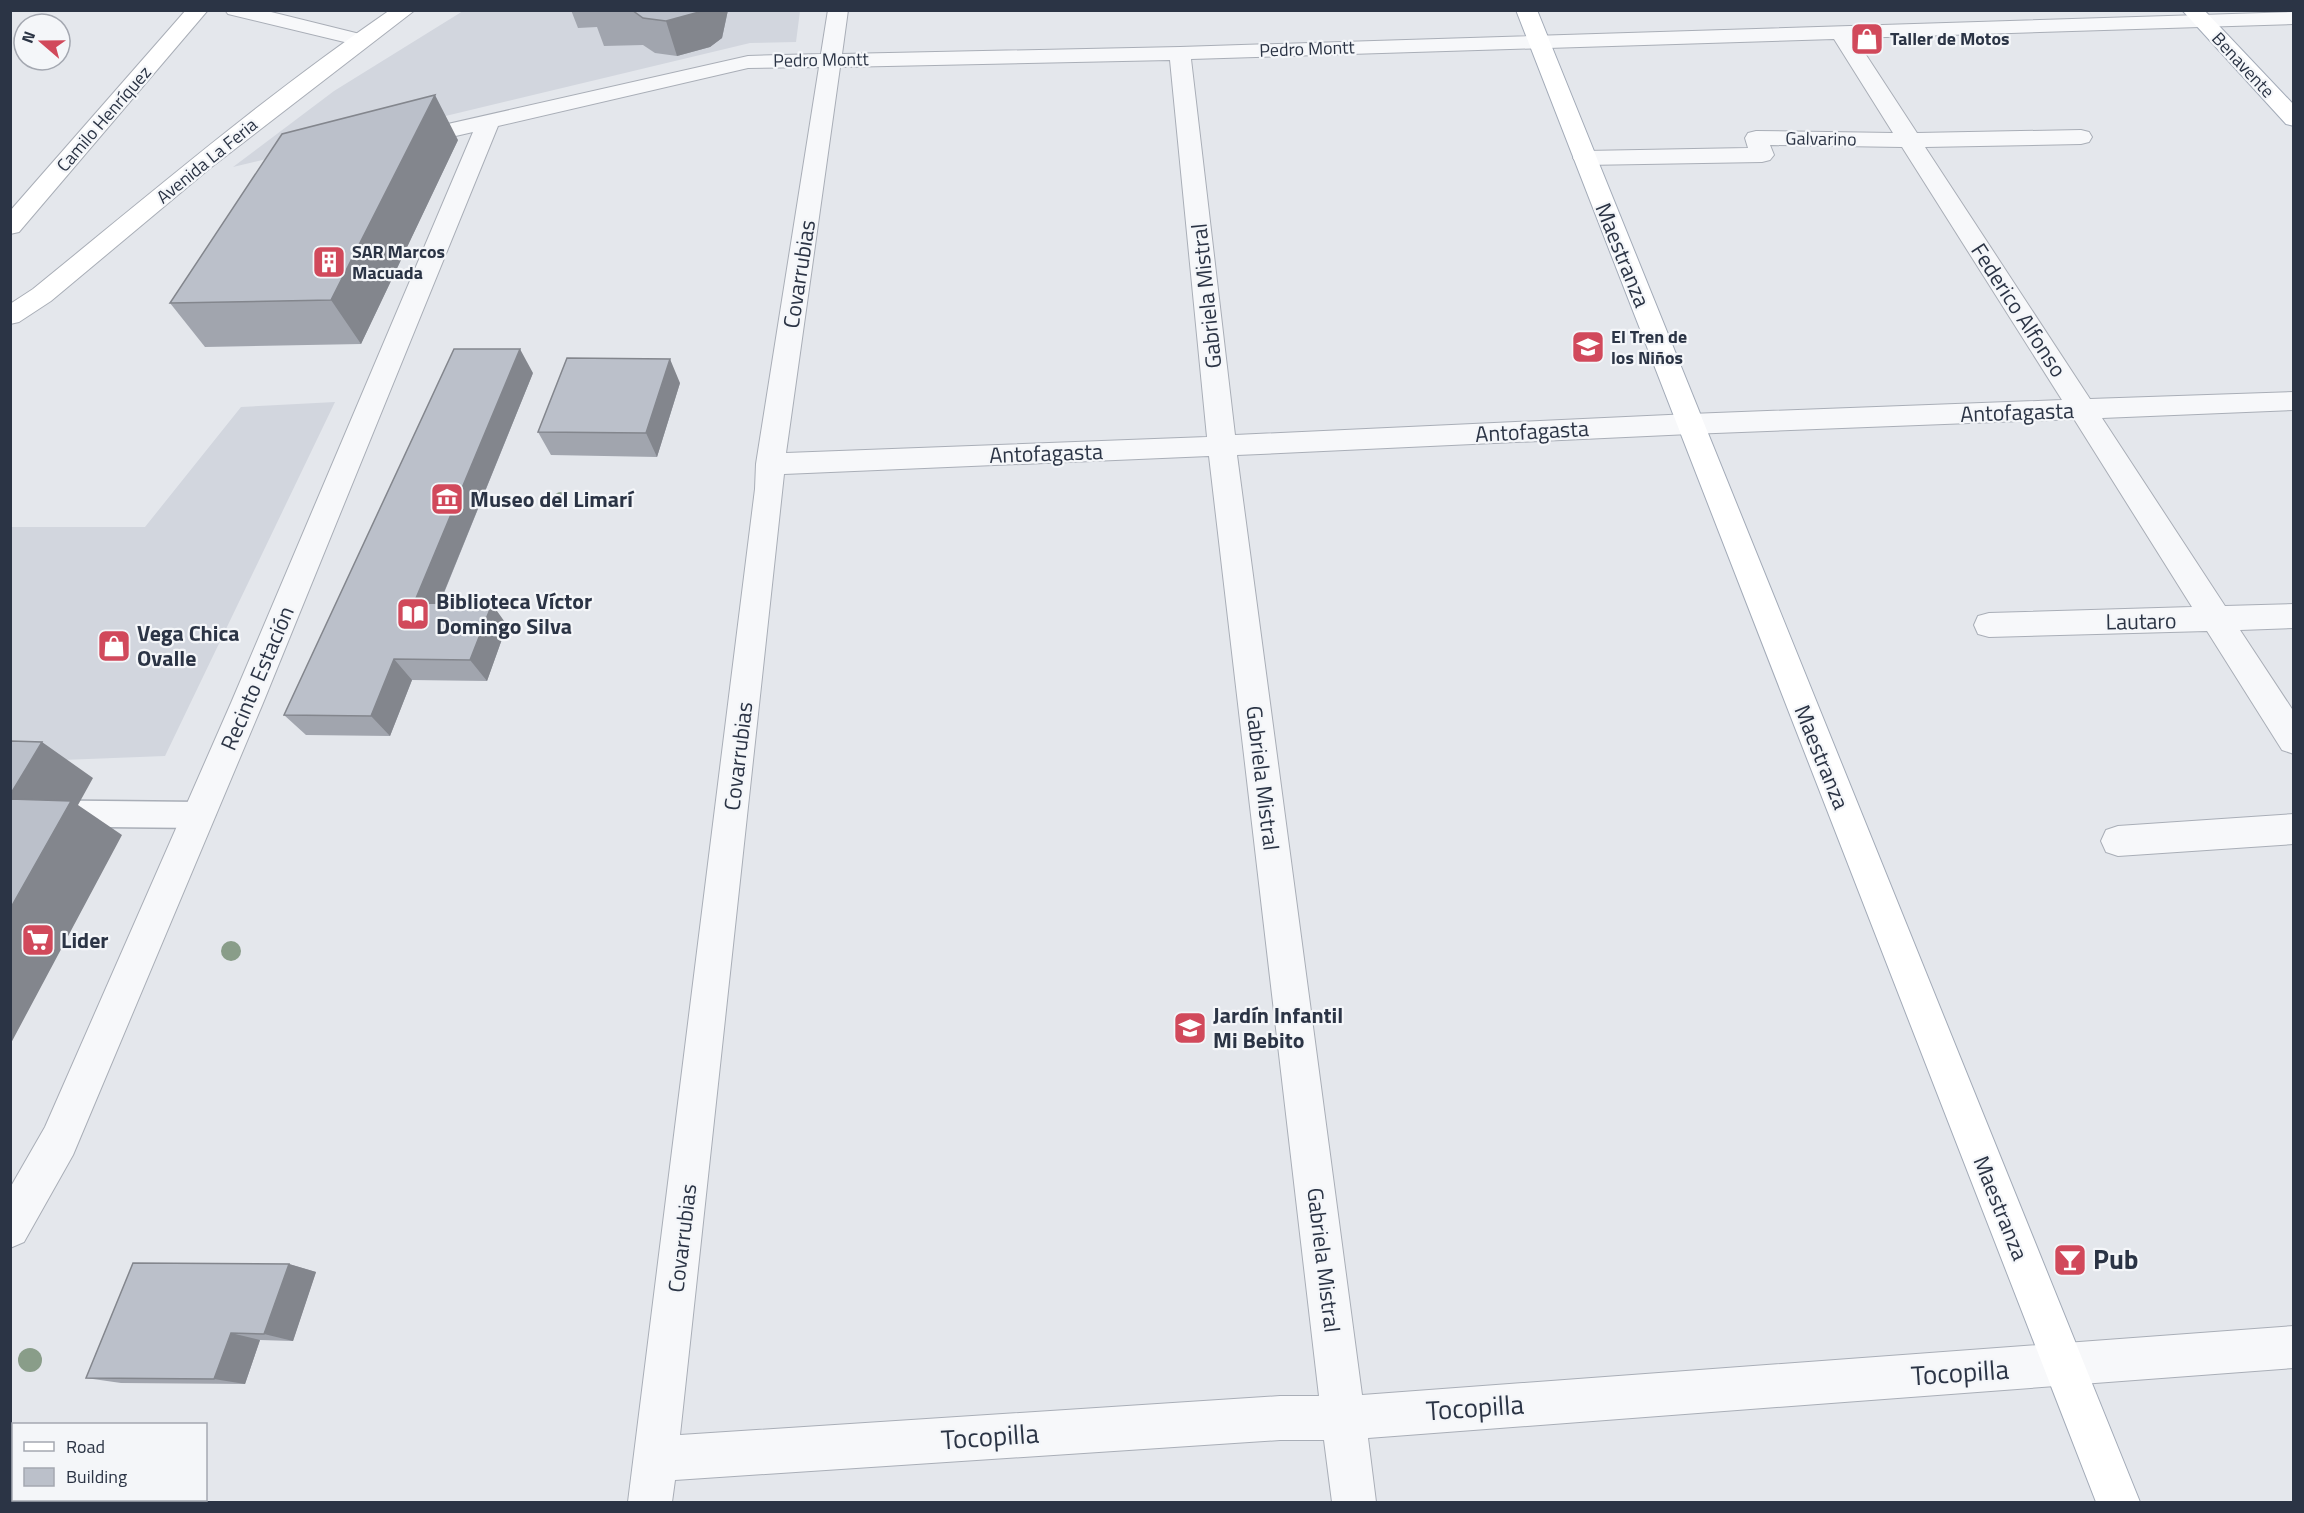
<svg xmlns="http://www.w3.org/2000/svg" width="2304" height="1513" viewBox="0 0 2304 1513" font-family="'Titillium Web',sans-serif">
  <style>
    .built { fill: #d2d6de }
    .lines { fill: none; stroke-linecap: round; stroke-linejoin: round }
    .lane-casing { stroke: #a9aeb7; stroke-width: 3 }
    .street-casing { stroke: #a9aeb7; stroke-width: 2 }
    .secondary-casing { stroke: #a9aeb7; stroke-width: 2 }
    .primary-casing { stroke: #a3abb8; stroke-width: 2 }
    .lane { fill: #f7f8fa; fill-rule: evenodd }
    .street { fill: #f7f8fa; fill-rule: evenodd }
    .secondary { fill: #fff; fill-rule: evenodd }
    .primary { fill: #fff; fill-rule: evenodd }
    .tree { fill: #899d89 }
    .wall { fill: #a1a5ae }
    .shaded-wall { fill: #83868d }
    .building { fill: #bbc0ca; stroke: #83868d; stroke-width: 1.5 }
    .labels { text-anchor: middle; stroke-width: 4.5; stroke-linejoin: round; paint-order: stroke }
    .far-poi-label { font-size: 18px; font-weight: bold; fill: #2b3445; stroke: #f4f6f9; text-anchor: start }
    .far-street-label { font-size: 18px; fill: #2b3445; stroke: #f4f6f9 }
    .street-label { font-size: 22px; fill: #2b3445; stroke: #f4f6f9 }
    .poi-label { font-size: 22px; font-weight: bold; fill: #2b3445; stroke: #f4f6f9; text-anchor: start }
    .near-poi-label { font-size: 27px; font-weight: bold; fill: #2b3445; stroke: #f4f6f9; text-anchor: start }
    .near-street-label { font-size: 27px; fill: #2b3445; stroke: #f4f6f9 }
  </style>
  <rect width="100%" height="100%" fill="#e4e7ec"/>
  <path class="built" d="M 463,11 L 800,11 L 796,42 L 750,43 L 233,167 L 334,91 Z
    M 335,402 L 165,756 L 11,762 L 10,527 L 145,527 L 241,407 Z"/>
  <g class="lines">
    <defs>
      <path id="lane" d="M 10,800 L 200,802 L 210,806 L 215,815 L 210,824 L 200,828 L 10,826 Z"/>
      <path id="street" d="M 225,10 L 263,10 L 368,36 L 372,40 L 368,44 L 361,46 L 228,14 Z
        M 828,10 L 848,10 L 842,54 L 1180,47 L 2294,12 L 2294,24 L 1855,38 L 1917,133 L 2081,130 L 2089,132 L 2092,137 L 2089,142 L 2081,144 L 1925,147 L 2090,399 L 2294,392 L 2294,410 L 2102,418 L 2225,606 L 2294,604 L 2294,628 L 2240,630 L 2294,712 L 2294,754 L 2282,750 L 2207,631 L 1989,637 L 1978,634 L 1974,625 L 1978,616 L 1989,613 L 2192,607 L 2074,419 L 1690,434 L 1237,455 L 1362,1395 L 2294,1326 L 2294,1368 L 1368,1438 L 1376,1502 L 1332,1502 L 1324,1440 L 1280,1440 L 675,1480 L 672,1502 L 628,1502 L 755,489 L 756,464 L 819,67 L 748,68 L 498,126 L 263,703 L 73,1155 L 24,1242 L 10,1248 L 10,1188 L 45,1127 L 231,703 L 473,132 L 408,147 L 400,145 L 397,140 L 400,135 L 408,133 L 748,56 L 821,54 ZM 1834,39 L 1893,133 L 1756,131 L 1748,133 L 1745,138 L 1748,148 L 1585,151 L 1577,153 L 1573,158 L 1577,163 L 1585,165 L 1762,162 L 1770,160 L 1774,155 L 1770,145 L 1902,147 L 2062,400 L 1690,414 L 1235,435 L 1191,59 ZM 1170,60 L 1207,437 L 786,453 L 840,67 ZM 1209,456 L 1319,1396 L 1280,1396 L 680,1435 L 784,474 Z
        M 2294,814 L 2294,844 L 2118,856 L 2106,852 L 2101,841 L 2106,830 L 2118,826 Z"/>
      <path id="secondary" d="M 186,10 L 208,10 L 19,232 L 10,234 L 10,211 Z
        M 390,10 L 415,10 L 209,169 L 51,301 L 19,322 L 10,324 L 10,304 L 33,289 C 150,194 266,95 390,10 Z"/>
      <path id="primary" d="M 1516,10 L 1537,10 L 2140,1502 L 2096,1502 Z
        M 2182,10 L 2204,10 L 2294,105 L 2294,126 L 2286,124 Z"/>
    </defs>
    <use href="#lane" class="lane-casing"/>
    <use href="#street" class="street-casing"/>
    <use href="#secondary" class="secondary-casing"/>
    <use href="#primary" class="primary-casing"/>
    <use href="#lane" class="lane"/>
    <use href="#street" class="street"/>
    <use href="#secondary" class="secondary"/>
    <use href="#primary" class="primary"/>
  </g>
  <g class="tree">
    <circle cx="561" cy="500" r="8"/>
    <circle cx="231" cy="951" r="10"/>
    <circle cx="30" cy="1360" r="12"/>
  </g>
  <path class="wall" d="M 571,10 L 728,10 L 722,38 L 710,47 L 677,56 L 655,53 L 643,45 L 604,46 L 597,27 L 578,28 Z
    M 458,140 L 361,344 L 205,347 L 170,303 Z
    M 533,373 L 440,603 L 507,625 L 487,681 L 412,680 L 390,736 L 306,735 L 284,715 Z
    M 680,383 L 657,457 L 551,455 L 538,432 Z
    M 289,1264 L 316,1272 L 293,1341 L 260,1340 L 245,1384 L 121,1383 L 86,1378 Z"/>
  <path class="shaded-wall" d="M 701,10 L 728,10 L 722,38 L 710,47 L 677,56 L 666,21 Z
    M 435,95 L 458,140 L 361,344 L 331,300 Z
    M 520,349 L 533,373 L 431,624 L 414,603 Z
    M 670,359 L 680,383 L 657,457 L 646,433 Z
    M 492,604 L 507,625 L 487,681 L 470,660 Z
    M 394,659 L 412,680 L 390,736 L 371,716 Z
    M 42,742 L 93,778 L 78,805 L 122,835 L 10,1045 L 10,795 Z
    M 289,1264 L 316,1272 L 293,1341 L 264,1334 Z
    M 231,1333 L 260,1340 L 245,1384 L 214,1379 Z"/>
  <path class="building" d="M 632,10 L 701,10 L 699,12 L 666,21 L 643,18 Z
    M 435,95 L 331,300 L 170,303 L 282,134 Z
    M 454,349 L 520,349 L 414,603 L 492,604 L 470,660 L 394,659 L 371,716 L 284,715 Z
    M 567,358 L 670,359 L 646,433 L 538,432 Z
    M 10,741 L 42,742 L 10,795 Z
    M 10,799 L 71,801 L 10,909 Z
    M 133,1263 L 289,1264 L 264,1334 L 231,1333 L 214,1379 L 86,1378 Z"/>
  <defs>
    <symbol id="shop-square" viewBox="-11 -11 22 22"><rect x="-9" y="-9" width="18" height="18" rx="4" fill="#d1495b" stroke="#f4f6f9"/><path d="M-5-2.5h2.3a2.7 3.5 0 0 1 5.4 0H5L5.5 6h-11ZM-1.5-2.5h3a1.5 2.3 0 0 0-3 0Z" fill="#fff"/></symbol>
    <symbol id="building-square" viewBox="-11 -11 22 22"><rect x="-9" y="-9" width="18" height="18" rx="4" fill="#d1495b" stroke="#f4f6f9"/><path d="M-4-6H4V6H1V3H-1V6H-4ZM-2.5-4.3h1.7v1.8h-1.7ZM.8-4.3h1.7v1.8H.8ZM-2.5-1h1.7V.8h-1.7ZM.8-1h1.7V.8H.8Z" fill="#fff"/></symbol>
    <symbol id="school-square" viewBox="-11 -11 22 22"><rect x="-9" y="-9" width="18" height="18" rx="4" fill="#d1495b" stroke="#f4f6f9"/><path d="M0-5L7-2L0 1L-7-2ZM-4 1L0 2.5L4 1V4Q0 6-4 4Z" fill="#fff"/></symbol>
    <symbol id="museum-square" viewBox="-11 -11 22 22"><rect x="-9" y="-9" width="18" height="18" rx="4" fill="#d1495b" stroke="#f4f6f9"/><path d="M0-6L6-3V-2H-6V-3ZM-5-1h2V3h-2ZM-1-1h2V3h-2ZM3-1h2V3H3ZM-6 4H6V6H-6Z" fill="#fff"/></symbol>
    <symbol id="library-square" viewBox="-11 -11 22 22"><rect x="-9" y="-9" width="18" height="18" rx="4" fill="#d1495b" stroke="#f4f6f9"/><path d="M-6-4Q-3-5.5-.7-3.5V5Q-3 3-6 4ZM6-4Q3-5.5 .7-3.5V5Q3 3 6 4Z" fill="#fff"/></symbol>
    <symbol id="supermarket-square" viewBox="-11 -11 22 22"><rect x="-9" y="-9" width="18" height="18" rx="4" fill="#d1495b" stroke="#f4f6f9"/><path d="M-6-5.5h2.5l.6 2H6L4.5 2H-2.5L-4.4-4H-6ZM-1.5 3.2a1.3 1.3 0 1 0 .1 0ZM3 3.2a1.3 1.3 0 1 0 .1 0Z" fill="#fff"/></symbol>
    <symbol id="bar-square" viewBox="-11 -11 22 22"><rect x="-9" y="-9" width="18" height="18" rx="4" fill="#d1495b" stroke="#f4f6f9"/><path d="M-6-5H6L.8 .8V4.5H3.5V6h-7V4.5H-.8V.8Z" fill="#fff"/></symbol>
  </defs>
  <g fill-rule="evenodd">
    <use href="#shop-square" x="1848" y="20" width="38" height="38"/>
    <use href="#building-square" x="310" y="243" width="38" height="38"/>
    <use href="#school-square" x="1569" y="328" width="38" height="38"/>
    <use href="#museum-square" x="428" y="480" width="38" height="38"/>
    <use href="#library-square" x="394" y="595" width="38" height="38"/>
    <use href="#shop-square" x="95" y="627" width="38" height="38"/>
    <use href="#supermarket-square" x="19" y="921" width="38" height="38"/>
    <use href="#school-square" x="1171" y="1009" width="38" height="38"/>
    <use href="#bar-square" x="2051" y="1241" width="38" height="38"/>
  </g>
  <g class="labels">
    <g class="far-poi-label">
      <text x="1890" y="45">Taller de Motos</text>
      <text x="352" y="258">SAR Marcos<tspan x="352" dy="21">Macuada</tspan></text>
      <text x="1611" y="343">El Tren de<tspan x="1611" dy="21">los Niños</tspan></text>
    </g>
    <g class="far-street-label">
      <text transform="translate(1307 49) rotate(-2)" y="6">Pedro Montt</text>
      <text transform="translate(821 60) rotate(-1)" y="6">Pedro Montt</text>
      <text transform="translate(2243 65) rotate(47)" y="6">Benavente</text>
      <text transform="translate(104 119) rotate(-49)" y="6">Camilo Henríquez</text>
      <text transform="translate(1821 139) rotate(1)" y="6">Galvarino</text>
      <text transform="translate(207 161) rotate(-39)" y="6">Avenida La Feria</text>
    </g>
    <g class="street-label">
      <text transform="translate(1623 255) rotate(68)" y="8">Maestranza</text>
      <text transform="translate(799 274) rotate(-81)" y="8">Covarrubias</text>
      <text transform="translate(1206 296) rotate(-96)" y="8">Gabriela Mistral</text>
      <text transform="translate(2019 310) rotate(57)" y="8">Federico Alfonso</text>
      <text transform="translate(2017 412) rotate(-2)" y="8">Antofagasta</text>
      <text transform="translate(1532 431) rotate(-3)" y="8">Antofagasta</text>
      <text transform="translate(1046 453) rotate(-2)" y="8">Antofagasta</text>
      <text transform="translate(2141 621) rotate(-1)" y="8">Lautaro</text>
      <text transform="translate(257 678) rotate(-67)" y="8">Recinto Estación</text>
      <text transform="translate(738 756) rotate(-83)" y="8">Covarrubias</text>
      <text transform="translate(1822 757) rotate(68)" y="8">Maestranza</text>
      <text transform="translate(1263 778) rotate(83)" y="8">Gabriela Mistral</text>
      <text transform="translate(2001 1208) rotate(68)" y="8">Maestranza</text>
      <text transform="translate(682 1238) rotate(-83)" y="8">Covarrubias</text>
      <text transform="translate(1324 1260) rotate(83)" y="8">Gabriela Mistral</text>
    </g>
    <g class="poi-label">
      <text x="470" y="507">Museo del Limarí</text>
      <text x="436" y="609">Biblioteca Víctor<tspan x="436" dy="25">Domingo Silva</tspan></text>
      <text x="137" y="641">Vega Chica<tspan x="137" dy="25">Ovalle</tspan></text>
      <text x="61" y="948">Lider</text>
      <text x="1213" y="1023">Jardín Infantil<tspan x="1213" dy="25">Mi Bebito</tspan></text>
    </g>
    <g class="near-poi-label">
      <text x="2093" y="1269">Pub</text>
    </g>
    <g class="near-street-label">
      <text transform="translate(1960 1373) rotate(-4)" y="9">Tocopilla</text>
      <text transform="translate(1475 1408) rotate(-4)" y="9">Tocopilla</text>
      <text transform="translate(990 1437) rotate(-4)" y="9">Tocopilla</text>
    </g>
  </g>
  <rect width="2304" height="1513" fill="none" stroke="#2b3445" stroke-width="24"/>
  <rect x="12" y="1423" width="195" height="78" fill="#f4f6f9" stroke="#a4a8b1" stroke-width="1.5"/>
  <rect x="24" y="1442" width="30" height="9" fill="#ffffff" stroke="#a4a8b1" stroke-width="1.5"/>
  <text x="66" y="1453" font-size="18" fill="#2b3445">Road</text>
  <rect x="24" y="1468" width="30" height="18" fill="#bbc0ca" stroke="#a4a8b1" stroke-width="1.5"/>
  <text x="66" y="1483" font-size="18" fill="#2b3445">Building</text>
  <g transform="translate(42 42) rotate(290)"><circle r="28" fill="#f4f6f9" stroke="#a4a8b1" stroke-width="1.5"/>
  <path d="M0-4.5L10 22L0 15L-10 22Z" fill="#d1495b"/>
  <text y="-9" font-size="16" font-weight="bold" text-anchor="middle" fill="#2b3445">N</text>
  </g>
</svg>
